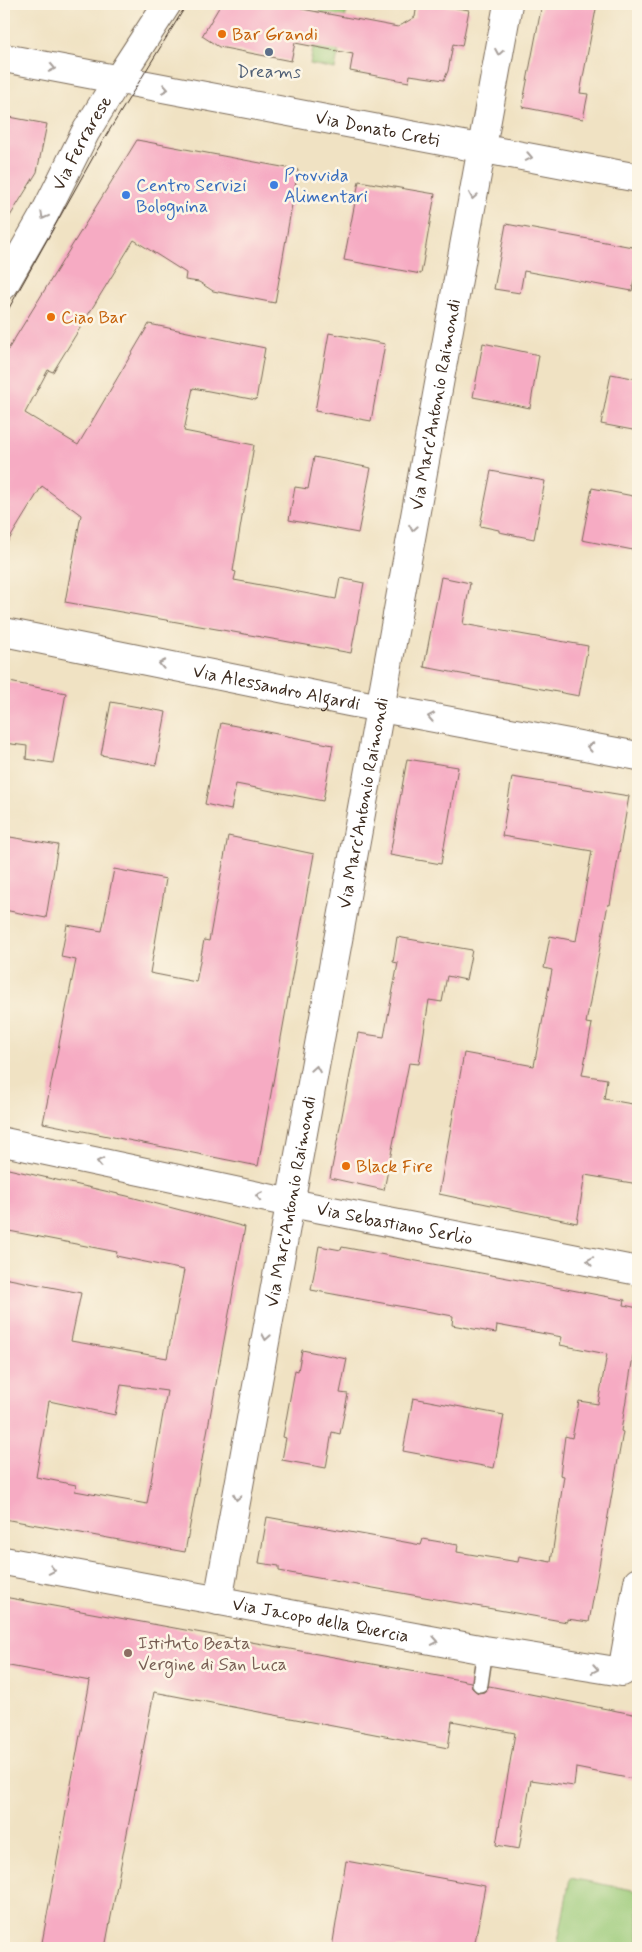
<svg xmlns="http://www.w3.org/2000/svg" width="642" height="1952" viewBox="0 0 642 1952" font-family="Mynerve,sans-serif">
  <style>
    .green { fill: #9ccb7a; stroke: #6c7a4c }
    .building { fill: #f6abc3; fill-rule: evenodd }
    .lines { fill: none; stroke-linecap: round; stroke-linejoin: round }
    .lane-casing { stroke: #7a6a58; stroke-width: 18 }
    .street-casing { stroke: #7a6a58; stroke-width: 30 }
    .secondary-casing { stroke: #7a6a58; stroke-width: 30 }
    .lane { stroke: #fff; stroke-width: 15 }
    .street { stroke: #fff; stroke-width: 28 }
    .secondary { stroke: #fff; stroke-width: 28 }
    .tram { stroke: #3b2a1e; stroke-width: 1 }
    .oneway { stroke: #a79f9a }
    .food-dot { fill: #e8710a; stroke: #fcf5e5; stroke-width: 2 }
    .service-dot { fill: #5c6f8a; stroke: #fcf5e5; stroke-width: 2 }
    .shop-dot { fill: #3f7fe0; stroke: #fcf5e5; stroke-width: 2 }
    .education-dot { fill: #8d6e63; stroke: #fcf5e5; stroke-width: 2 }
    .labels { text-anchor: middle; stroke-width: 5; stroke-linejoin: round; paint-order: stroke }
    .food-label { font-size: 18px; fill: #c56008; stroke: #fcf5e5; text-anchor: start }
    .service-label { font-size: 18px; fill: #4e5e75; stroke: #fcf5e5 }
    .street-label { font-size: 18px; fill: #3b2a1e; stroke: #fcf5e5 }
    .shop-label { font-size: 18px; fill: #366cbe; stroke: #fcf5e5; text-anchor: start }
    .education-label { font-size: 18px; fill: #785e54; stroke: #fcf5e5; text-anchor: start }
  </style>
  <rect width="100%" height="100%" fill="#fcf5e5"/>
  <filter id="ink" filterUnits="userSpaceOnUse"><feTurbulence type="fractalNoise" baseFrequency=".02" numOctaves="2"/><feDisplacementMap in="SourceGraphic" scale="10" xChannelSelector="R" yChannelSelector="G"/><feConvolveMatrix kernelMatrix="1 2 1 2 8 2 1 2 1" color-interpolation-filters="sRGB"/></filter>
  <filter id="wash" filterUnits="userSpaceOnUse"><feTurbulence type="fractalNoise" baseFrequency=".0096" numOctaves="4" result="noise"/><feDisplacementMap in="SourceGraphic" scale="20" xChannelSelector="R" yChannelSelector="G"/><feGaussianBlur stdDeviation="1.12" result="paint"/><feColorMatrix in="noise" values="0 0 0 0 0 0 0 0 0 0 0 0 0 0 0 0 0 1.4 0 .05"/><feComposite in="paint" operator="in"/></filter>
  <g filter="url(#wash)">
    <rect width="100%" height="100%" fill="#f0e2c3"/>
    <path class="green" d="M 321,4 L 348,4 L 335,69 L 310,64 Z
      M 348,4 L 393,4 L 383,10 Z
      M 570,1878 L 638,1891 L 638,1948 L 557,1948 Z"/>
    <g id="blocks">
      <path class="building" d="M 221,4 L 303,4 L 302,9 L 398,27 L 415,17 L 417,4 L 434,4 L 469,10 L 462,46 L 453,44 L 448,71 L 444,80 L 410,75 L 409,82 L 350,71 L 353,54 L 295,43 L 291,61 L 219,47 L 202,36 Z
        M 542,4 L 597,4 L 580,93 L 588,94 L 583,119 L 522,107 Z
        M 4,116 L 47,124 L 37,172 L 4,226 Z
        M 137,140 L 298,170 L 275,303 L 213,291 L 199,282 L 185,280 L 186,273 L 134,240 L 53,372 L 48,370 L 25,413 L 78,445 L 149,324 L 265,348 L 256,400 L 193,388 L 184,431 L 254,445 L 233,571 L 236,572 L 234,580 L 336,599 L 340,578 L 364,583 L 351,653 L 65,602 L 81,515 L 42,486 L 4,548 L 4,356 Z
        M 359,181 L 435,194 L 421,274 L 344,260 Z
        M 506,224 L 638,248 L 638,260 L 632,291 L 524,271 L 520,293 L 494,289 Z
        M 329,333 L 385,344 L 371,421 L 315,411 Z
        M 483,343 L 539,355 L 530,408 L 473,397 Z
        M 611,374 L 638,379 L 638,431 L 601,424 Z
        M 314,457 L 371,468 L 358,533 L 289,520 L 295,487 L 308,489 Z
        M 491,471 L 545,481 L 534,539 L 499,532 L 499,530 L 480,526 Z
        M 592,488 L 638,497 L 638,551 L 582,540 Z
        M 441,577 L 470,583 L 463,624 L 588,646 L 579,696 L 424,667 Z
        M 4,681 L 66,693 L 53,763 L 26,759 L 27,746 L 4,743 Z
        M 111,702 L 166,712 L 156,765 L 101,755 Z
        M 221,723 L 333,745 L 323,801 L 236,784 L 231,810 L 205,804 Z
        M 407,759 L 458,767 L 441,864 L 390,855 Z
        M 512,777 L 629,796 L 610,905 L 608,904 L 586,1023 L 592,1024 L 582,1075 L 607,1079 L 604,1099 L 638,1105 L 638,1184 L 585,1175 L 577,1223 L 439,1194 L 464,1053 L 534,1066 L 552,970 L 544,968 L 550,936 L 576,941 L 592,851 L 502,836 Z
        M 4,836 L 58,845 L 46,918 L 4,910 Z
        M 228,836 L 314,854 L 258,1166 L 43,1123 L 76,960 L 61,957 L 67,925 L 102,931 L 114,869 L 166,879 L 150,973 L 196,982 L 204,940 L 209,941 Z
        M 397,937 L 472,950 L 466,980 L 447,976 L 442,1002 L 429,1000 L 419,1064 L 409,1063 L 384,1190 L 330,1178 L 358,1033 L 384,1037 L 398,963 L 393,962 Z
        M 4,1168 L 127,1196 L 245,1227 L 185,1552 L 4,1519 L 4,1278 L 81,1293 L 71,1341 L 167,1358 L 184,1270 L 116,1256 L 117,1252 L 4,1230 ZM 121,1385 L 167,1391 L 147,1504 L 75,1491 L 76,1485 L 36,1477 L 49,1401 L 115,1415 Z
        M 319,1246 L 341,1250 L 342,1247 L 625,1300 L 624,1305 L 638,1308 L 638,1351 L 634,1350 L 621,1431 L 623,1432 L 589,1622 L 567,1619 L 567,1622 L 390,1591 L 279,1571 L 279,1566 L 259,1563 L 267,1517 L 421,1545 L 423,1539 L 458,1545 L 457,1552 L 518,1562 L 519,1556 L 551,1562 L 564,1476 L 560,1475 L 565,1436 L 572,1438 L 579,1401 L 598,1404 L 607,1354 L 560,1345 L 562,1337 L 497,1325 L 496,1333 L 452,1325 L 453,1316 L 311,1290 Z
        M 302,1350 L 347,1359 L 340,1393 L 348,1394 L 340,1434 L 332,1432 L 326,1468 L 282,1460 L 286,1438 L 283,1437 L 295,1370 L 298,1371 Z
        M 413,1398 L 504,1415 L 494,1468 L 403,1451 Z
        M 4,1597 L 471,1682 L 472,1688 L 478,1693 L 484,1692 L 489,1686 L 638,1715 L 638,1780 L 576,1768 L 574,1786 L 531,1780 L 519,1849 L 496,1845 L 515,1733 L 452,1721 L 448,1748 L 154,1692 L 105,1948 L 41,1948 L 90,1681 L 4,1665 Z
        M 346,1861 L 485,1886 L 474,1948 L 332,1948 Z"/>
    </g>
  </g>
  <g filter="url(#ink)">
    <use href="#blocks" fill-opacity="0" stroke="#7a6a58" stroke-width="1"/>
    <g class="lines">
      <defs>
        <path id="lane" d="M 480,1684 L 485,1650"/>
        <g id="street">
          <path id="s1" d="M 4,285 L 44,215 L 85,133 L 117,81"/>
          <path id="s2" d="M 4,632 L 349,702 L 638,756"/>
          <path id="s3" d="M 4,1142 L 291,1203 L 638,1271"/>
          <path id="s4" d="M 218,1601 L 508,4"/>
        </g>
        <g id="secondary">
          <path id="s5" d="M 4,58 L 638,178"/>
          <path d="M 117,81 L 167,4"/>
          <path id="s6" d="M 4,1561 L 485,1650 L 622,1672 L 638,1582"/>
        </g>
      </defs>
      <use href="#lane" class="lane-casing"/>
      <use href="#street" class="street-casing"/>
      <use href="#secondary" class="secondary-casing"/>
      <use href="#lane" class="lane"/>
      <use href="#street" class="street"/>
      <use href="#secondary" class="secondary"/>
      <path class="tram" d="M 4,317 L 96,152 L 187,4"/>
    </g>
    <defs><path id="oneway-chevron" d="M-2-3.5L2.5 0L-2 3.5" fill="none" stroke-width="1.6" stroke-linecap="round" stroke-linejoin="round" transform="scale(1.25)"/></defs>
    <g class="oneway">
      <use href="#oneway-chevron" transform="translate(499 52) rotate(100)"/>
      <use href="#oneway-chevron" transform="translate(52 68) rotate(11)"/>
      <use href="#oneway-chevron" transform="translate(165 89) rotate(9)"/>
      <use href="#oneway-chevron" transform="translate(529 157) rotate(11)"/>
      <use href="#oneway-chevron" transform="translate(473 196) rotate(100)"/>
      <use href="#oneway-chevron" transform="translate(44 216) rotate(118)"/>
      <use href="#oneway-chevron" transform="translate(413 528) rotate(100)"/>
      <use href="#oneway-chevron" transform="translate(162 664) rotate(-169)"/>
      <use href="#oneway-chevron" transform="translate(431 717) rotate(-169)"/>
      <use href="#oneway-chevron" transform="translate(590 747) rotate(-169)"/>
      <use href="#oneway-chevron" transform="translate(316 1069) rotate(-80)"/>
      <use href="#oneway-chevron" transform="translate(100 1162) rotate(-168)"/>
      <use href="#oneway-chevron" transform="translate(259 1196) rotate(-168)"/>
      <use href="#oneway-chevron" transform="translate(590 1261) rotate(-169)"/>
      <use href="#oneway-chevron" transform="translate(266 1337) rotate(100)"/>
      <use href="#oneway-chevron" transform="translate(237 1497) rotate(100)"/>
      <use href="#oneway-chevron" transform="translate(52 1570) rotate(11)"/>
      <use href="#oneway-chevron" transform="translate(435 1641) rotate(10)"/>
      <use href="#oneway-chevron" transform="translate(595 1669) rotate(10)"/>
    </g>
  </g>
  <g class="food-dot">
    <circle cx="222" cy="34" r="5"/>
    <circle cx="51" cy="317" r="5"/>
    <circle cx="346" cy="1166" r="5"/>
  </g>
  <circle class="service-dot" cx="269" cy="52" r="5"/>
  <g class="shop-dot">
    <circle cx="274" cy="185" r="5"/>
    <circle cx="126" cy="195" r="5"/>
  </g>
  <circle class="education-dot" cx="128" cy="1653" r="5"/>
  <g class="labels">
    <g class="food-label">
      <text x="232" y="40">Bar Grandi</text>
      <text x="61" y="323">Ciao Bar</text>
      <text x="356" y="1172">Black Fire</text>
    </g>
    <g class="service-label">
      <text x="269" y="77">Dreams</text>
    </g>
    <g class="street-label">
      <text dy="6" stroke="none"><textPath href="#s5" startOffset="380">Via Donato Creti</textPath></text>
      <text dy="6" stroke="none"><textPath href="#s1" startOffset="162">Via Ferrarese</textPath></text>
      <text dy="6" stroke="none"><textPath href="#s4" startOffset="1216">Via Marc'Antonio Raimondi</textPath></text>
      <text dy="6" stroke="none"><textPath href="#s2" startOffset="278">Via Alessandro Algardi</textPath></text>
      <text dy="6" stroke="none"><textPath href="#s4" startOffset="811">Via Marc'Antonio Raimondi</textPath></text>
      <text dy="6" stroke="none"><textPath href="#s4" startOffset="406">Via Marc'Antonio Raimondi</textPath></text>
      <text dy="6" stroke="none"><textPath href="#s3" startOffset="399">Via Sebastiano Serlio</textPath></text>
      <text dy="6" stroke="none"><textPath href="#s6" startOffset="322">Via Jacopo della Quercia</textPath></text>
    </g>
    <g class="shop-label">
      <text x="284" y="181">Provvida<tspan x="284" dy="21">Alimentari</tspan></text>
      <text x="136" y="191">Centro Servizi<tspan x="136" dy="21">Bolognina</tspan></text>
    </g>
    <g class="education-label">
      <text x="138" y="1649">Istituto Beata<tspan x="138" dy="21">Vergine di San Luca</tspan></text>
    </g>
  </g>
  <rect width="642" height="1952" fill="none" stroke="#fcf5e5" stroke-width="20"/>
</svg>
